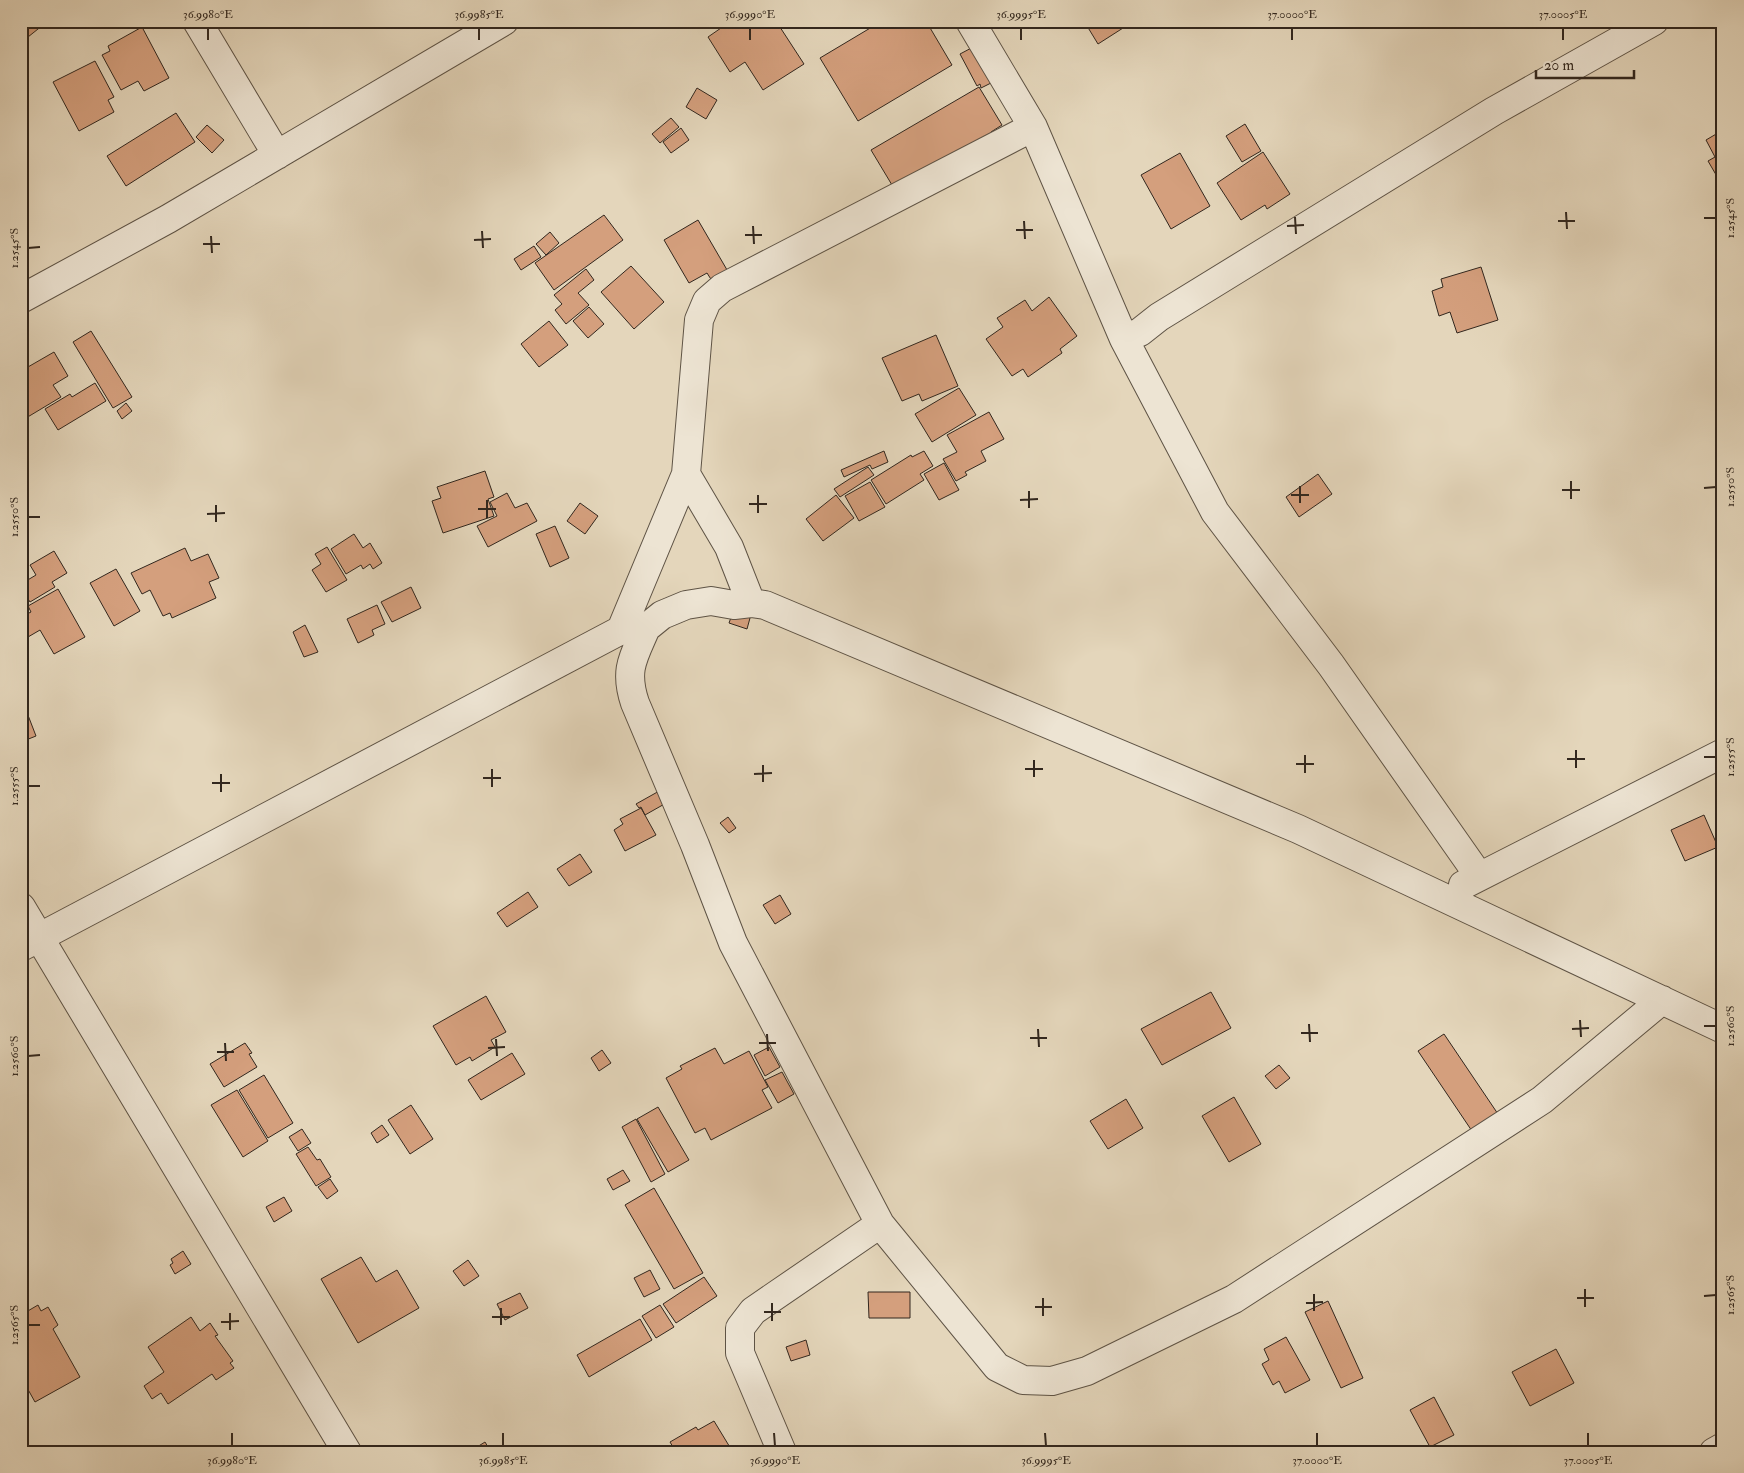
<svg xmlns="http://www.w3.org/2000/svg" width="1744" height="1473" viewBox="0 0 1744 1473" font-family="'IM FELL Double Pica',serif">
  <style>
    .building { fill: #d49f7d; stroke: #32271e }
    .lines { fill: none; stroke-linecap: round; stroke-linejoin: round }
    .minor-casing { stroke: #5e5345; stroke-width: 30 }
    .minor { stroke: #ede4d3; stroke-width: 28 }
    .ticks { fill: none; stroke: #32271e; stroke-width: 2 }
    .neatline { fill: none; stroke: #32271e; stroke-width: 2 }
    .ticks-label { font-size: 12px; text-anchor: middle; fill: #32271e }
  </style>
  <rect width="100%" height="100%" fill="#e4d6bb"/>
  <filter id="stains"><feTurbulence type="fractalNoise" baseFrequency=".004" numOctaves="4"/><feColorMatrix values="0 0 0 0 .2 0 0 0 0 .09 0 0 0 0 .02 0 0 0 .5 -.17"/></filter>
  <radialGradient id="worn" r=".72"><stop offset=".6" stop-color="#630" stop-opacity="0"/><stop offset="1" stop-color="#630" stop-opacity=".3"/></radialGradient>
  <path class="building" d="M 21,21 L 48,21 L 28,37 L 21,29 Z
    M 717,21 L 776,21 L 804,64 L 763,90 L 745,62 L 730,72 L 708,37 L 721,28 Z
    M 882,21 L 926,21 L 952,65 L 858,121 L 820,58 Z
    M 1084,21 L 1134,21 L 1098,44 Z
    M 142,27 L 169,78 L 144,91 L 138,81 L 121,90 L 102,55 L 110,51 L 108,46 Z
    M 977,45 L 997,80 L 981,88 L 980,84 L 977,86 L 960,54 Z
    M 95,61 L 114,97 L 108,100 L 114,112 L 79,131 L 53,82 Z
    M 979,87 L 1002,125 L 991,132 L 995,137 L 898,195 L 871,150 Z
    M 697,88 L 717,100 L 706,119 L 686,107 Z
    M 176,113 L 195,142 L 126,186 L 107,156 Z
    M 671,118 L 679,127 L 660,143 L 652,134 Z
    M 1245,124 L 1261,151 L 1242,162 L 1226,136 Z
    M 207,125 L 224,140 L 212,153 L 196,137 Z
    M 681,128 L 689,140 L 671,153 L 663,142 Z
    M 1723,130 L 1723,184 L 1722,185 L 1708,161 L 1715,157 L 1706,140 Z
    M 1263,152 L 1290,194 L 1267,209 L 1265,205 L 1241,220 L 1217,183 Z
    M 1180,153 L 1210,206 L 1171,229 L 1141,175 Z
    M 604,215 L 623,240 L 554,290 L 535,263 Z
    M 698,220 L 730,275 L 714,284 L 707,273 L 689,283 L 664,240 Z
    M 550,232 L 559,243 L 546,255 L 536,244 Z
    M 534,246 L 541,257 L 521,270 L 514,259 Z
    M 631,266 L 664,302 L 634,329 L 601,292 Z
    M 1481,267 L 1498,320 L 1457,333 L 1450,312 L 1439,316 L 1432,291 L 1443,287 L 1441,279 Z
    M 586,269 L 594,280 L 578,293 L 589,305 L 566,324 L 555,310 L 562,304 L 554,295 Z
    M 1049,297 L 1077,336 L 1060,349 L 1062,353 L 1028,377 L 1023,369 L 1012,376 L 986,339 L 1003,327 L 997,318 L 1025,300 L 1032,311 Z
    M 589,307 L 604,324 L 588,338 L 573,321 Z
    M 549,321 L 568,345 L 539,367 L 521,344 Z
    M 91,331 L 132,397 L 113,408 L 73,342 Z
    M 936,335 L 958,386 L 922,401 L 919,394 L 902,401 L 882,358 Z
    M 54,352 L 68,376 L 53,385 L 61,397 L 21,421 L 21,371 Z
    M 95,383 L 106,401 L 58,430 L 45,409 L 70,394 L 72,397 Z
    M 959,388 L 976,415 L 932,442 L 915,414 Z
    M 126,403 L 132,411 L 122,419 L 117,411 Z
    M 989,412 L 1004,439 L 981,451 L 986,461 L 965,472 L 967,475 L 956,481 L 943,459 L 957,452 L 947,435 Z
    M 884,451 L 888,462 L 872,469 L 870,465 L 844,477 L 841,470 Z
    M 924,451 L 933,466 L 920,474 L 924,480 L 886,504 L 871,480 L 911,455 L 912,457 Z
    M 944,463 L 959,490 L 939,500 L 924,474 Z
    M 868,467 L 874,475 L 840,497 L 834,489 Z
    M 485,471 L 494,497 L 488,499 L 494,516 L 443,533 L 432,501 L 441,498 L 437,487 Z
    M 1318,474 L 1332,494 L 1299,517 L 1286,497 Z
    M 870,482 L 885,507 L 859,521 L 845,496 Z
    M 507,493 L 515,508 L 527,503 L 537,521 L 488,547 L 477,526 L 497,516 L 490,502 Z
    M 836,495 L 854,518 L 823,541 L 806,519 Z
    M 580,503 L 598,516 L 585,534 L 567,521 Z
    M 555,526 L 569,558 L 550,567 L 536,534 Z
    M 354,534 L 363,548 L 370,543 L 382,563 L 373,569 L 370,564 L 363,569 L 361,565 L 346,574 L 331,549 Z
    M 327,547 L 347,580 L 326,592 L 312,570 L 321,564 L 315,554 Z
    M 185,548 L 191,561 L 208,554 L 219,578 L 209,582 L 216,598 L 172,618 L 170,613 L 163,616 L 150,590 L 142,594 L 131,573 Z
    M 54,551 L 67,573 L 52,582 L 55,587 L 30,602 L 21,588 L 21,584 L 36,575 L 30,565 Z
    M 116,569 L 140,611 L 114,626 L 90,583 Z
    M 411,587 L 421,608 L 392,622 L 381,602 Z
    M 58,589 L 85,637 L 54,654 L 40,630 L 28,637 L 21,625 L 21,617 L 31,612 L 28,606 Z
    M 377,605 L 385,624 L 372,630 L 374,635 L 358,643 L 347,619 Z
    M 733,612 L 750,618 L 747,629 L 729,623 Z
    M 305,625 L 318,652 L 304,657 L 293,632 Z
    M 21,697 L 36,736 L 21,742 Z
    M 661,790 L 668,802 L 645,815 L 641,807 L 639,808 L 636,804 Z
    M 641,808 L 656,835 L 625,851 L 614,830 L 623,824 L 620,819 Z
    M 1704,815 L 1718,847 L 1685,861 L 1671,830 Z
    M 728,817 L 736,828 L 729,833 L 720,823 Z
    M 580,854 L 592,872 L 569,886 L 557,869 Z
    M 528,892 L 538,907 L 507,927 L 497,913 Z
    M 780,895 L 791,914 L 775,924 L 763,905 Z
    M 23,990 L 28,1000 L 21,1004 L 21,991 Z
    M 1211,992 L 1231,1028 L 1162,1065 L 1141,1029 Z
    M 486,996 L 506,1032 L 491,1040 L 495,1047 L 472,1061 L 470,1057 L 456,1065 L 433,1026 Z
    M 1444,1034 L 1500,1117 L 1474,1134 L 1418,1051 Z
    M 245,1043 L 252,1053 L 249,1054 L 257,1067 L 224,1087 L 210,1064 Z
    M 769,1047 L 780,1067 L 765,1076 L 754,1055 Z
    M 715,1048 L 724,1064 L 749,1051 L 768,1087 L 762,1090 L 772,1108 L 711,1140 L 705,1128 L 695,1133 L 666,1078 L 682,1069 L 680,1066 Z
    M 602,1050 L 611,1063 L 599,1071 L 591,1058 Z
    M 512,1053 L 525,1074 L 481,1100 L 468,1080 Z
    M 1279,1065 L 1290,1078 L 1276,1089 L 1265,1076 Z
    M 782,1072 L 794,1094 L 778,1103 L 765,1080 Z
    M 264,1075 L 293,1123 L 268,1138 L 239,1090 Z
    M 237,1090 L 268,1141 L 243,1157 L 211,1105 Z
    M 1234,1097 L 1261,1144 L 1229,1162 L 1202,1116 Z
    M 1126,1099 L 1143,1128 L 1108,1149 L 1090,1121 Z
    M 411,1105 L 433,1139 L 410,1154 L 388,1120 Z
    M 658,1107 L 689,1160 L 668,1172 L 637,1119 Z
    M 636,1119 L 665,1174 L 651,1182 L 622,1127 Z
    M 382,1125 L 389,1135 L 377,1143 L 371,1133 Z
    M 302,1129 L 311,1143 L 298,1151 L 289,1137 Z
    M 308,1147 L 317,1160 L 320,1159 L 331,1177 L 316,1186 L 296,1154 Z
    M 623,1170 L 630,1181 L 613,1190 L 607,1179 Z
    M 330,1179 L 338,1191 L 327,1199 L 318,1187 Z
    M 654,1188 L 703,1273 L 674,1289 L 625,1205 Z
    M 284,1197 L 292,1211 L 274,1222 L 266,1207 Z
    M 183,1251 L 191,1264 L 175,1274 L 170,1265 L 173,1263 L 171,1259 Z
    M 361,1257 L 376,1282 L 397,1270 L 419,1308 L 358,1343 L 321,1279 Z
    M 468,1260 L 479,1276 L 464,1286 L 453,1271 Z
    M 650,1270 L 660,1289 L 644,1297 L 634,1278 Z
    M 704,1277 L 717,1296 L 676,1323 L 663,1304 Z
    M 868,1292 L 910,1292 L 910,1318 L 869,1318 Z
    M 520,1293 L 528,1308 L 505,1320 L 497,1304 Z
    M 1328,1301 L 1363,1378 L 1341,1388 L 1305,1312 Z
    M 38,1305 L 41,1311 L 48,1307 L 58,1325 L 53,1329 L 80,1377 L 35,1402 L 21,1377 L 21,1315 Z
    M 660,1305 L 674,1327 L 656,1338 L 642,1316 Z
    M 191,1317 L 200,1331 L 210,1323 L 218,1335 L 215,1336 L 233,1361 L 230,1363 L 234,1368 L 216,1380 L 212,1374 L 168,1404 L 161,1393 L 152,1399 L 144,1386 L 164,1372 L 148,1347 Z
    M 640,1319 L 652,1340 L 589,1377 L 577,1355 Z
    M 1286,1337 L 1310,1380 L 1285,1393 L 1279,1381 L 1273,1385 L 1262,1364 L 1269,1360 L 1264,1349 Z
    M 806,1340 L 810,1355 L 791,1361 L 786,1347 Z
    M 1556,1349 L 1574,1383 L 1530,1406 L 1512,1372 Z
    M 1434,1397 L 1454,1435 L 1430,1447 L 1410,1410 Z
    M 714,1421 L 731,1449 L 726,1452 L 676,1452 L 670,1442 L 696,1427 L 698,1430 Z
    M 485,1442 L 491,1452 L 469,1452 Z"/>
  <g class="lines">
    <defs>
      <path id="minor" d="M 197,21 L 277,155
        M 970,21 L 1033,127 L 1124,339
        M 21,299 L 168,219 L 504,21
        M 686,474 L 729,547 L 751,603
        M 646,628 C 633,658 624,670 635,703 L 695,845 L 733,943 L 880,1224 L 997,1367 L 1023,1380 L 1052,1381 L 1087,1371 L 1234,1299 L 1542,1100 L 1662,1000
        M 621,630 L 686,474 L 699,320 L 707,301 L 722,288 L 1033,127
        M 1479,876 L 1331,665 L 1215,512 L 1124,339 L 1140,332 L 1159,317 L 1494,111 L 1654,21
        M 1463,885 L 1723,753
        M 21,907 L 347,1452
        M 21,947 L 621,630 L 646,628 L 662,615 L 686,605 L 711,601 L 734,605 L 751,603 L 765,605 L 1298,829 L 1723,1029
        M 782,1452 L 740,1353 L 740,1328 L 753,1311 L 880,1224
        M 1714,1452 L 1723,1447"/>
    </defs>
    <use href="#minor" class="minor-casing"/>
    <use href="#minor" class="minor"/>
  </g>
  <path class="ticks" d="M 208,28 L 208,40M 479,28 L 479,40M 750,28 L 750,40M 1021,28 L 1021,40M 1292,28 L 1292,40M 1563,28 L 1563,40M 1566,212 L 1567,229M 1295,217 L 1296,234M 1704,218 L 1716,218M 1024,221 L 1025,239M 1558,221 L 1575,221M 753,226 L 754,244M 1287,226 L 1304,225M 1016,230 L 1033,230M 482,231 L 483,248M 745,235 L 762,235M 211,236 L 212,253M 474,240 L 491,239M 203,244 L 220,244M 28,248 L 40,247M 1571,481 L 1571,499M 1300,486 L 1300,503M 1704,488 L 1716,487M 1562,490 L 1580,490M 1029,491 L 1029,508M 758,495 L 758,513M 1291,495 L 1309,495M 487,500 L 487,518M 1020,500 L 1038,499M 749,504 L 767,504M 216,505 L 216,522M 478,509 L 496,509M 207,514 L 225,513M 28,517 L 40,517M 1576,750 L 1576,768M 1305,755 L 1305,773M 1704,757 L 1716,757M 1567,759 L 1585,759M 1034,760 L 1034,777M 1296,764 L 1314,764M 763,765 L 763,782M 492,769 L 492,787M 1025,769 L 1043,769M 221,774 L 221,792M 754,774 L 772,773M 483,778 L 501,778M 212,783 L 230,783M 28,786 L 40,786M 1580,1020 L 1581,1037M 1309,1024 L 1310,1042M 1704,1026 L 1716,1026M 1038,1029 L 1039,1047M 1572,1029 L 1589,1028M 1301,1033 L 1318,1033M 767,1034 L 768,1051M 1030,1038 L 1047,1038M 496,1039 L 497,1056M 225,1043 L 226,1061M 759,1043 L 776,1043M 488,1048 L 505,1047M 217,1052 L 234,1052M 28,1056 L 40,1055M 1585,1289 L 1585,1307M 1314,1294 L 1314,1311M 1704,1296 L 1716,1295M 1043,1298 L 1043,1316M 1577,1298 L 1594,1298M 772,1303 L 772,1321M 1306,1303 L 1323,1302M 1035,1307 L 1052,1307M 501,1308 L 501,1325M 764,1312 L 781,1312M 230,1313 L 230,1330M 492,1317 L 510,1317M 221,1322 L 239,1321M 28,1325 L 40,1325M 232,1433 L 232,1446M 503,1433 L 503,1446M 774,1433 L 775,1446M 1045,1433 L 1046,1446M 1317,1433 L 1317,1446M 1588,1433 L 1588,1446"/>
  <rect width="1744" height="1473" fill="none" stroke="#e4d6bb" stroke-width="55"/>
  <path d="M1536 70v8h98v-8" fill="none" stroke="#32271e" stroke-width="2.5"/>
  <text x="1544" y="70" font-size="15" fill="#32271e" stroke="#ede4d3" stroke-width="4" paint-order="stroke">20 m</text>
  <rect x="28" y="28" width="1688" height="1418" class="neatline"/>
  <g class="ticks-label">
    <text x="208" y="18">36.9980°E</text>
    <text x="479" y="18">36.9985°E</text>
    <text x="750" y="18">36.9990°E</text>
    <text x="1021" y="18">36.9995°E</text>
    <text x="1292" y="18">37.0000°E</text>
    <text x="1563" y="18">37.0005°E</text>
    <text transform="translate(1730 218) rotate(-90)" y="4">1.2545°S</text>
    <text transform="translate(14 248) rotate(-90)" y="4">1.2545°S</text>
    <text transform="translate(1730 487) rotate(-90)" y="4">1.2550°S</text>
    <text transform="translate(14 517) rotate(-90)" y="4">1.2550°S</text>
    <text transform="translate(1730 757) rotate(-90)" y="4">1.2555°S</text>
    <text transform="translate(14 786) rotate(-90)" y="4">1.2555°S</text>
    <text transform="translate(1730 1026) rotate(-90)" y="4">1.2560°S</text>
    <text transform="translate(14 1056) rotate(-90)" y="4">1.2560°S</text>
    <text transform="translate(1730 1295) rotate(-90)" y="4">1.2565°S</text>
    <text transform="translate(14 1325) rotate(-90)" y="4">1.2565°S</text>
    <text x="232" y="1464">36.9980°E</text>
    <text x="503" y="1464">36.9985°E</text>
    <text x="775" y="1464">36.9990°E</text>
    <text x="1046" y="1464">36.9995°E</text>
    <text x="1317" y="1464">37.0000°E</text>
    <text x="1588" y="1464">37.0005°E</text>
  </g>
  <rect width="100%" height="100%" filter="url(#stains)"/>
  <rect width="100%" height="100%" fill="url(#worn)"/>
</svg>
